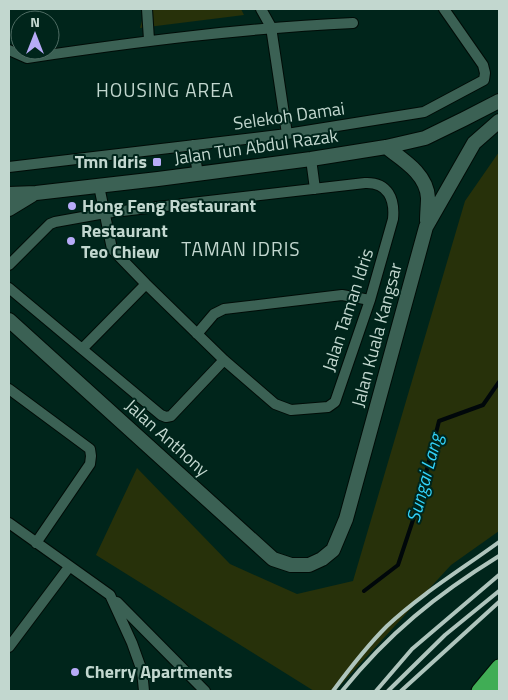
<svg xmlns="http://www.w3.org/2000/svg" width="508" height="700" viewBox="0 0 508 700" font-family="'Titillium Web',sans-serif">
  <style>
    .green { fill: #27310a }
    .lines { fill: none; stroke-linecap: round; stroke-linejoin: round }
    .stream { stroke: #00070a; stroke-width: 4 }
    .street-casing { stroke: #000c07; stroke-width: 12 }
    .secondary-casing { stroke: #000c07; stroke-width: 16 }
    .highway-casing { stroke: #000c07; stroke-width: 17 }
    .street { stroke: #3b6154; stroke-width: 10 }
    .secondary { stroke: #3b6154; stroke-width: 14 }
    .highway { stroke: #40ad55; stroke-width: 15 }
    .rail { stroke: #afc5bd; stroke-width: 4 }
    .poi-dot { fill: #b7abf8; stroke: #00251b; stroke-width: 2 }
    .labels { text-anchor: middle; stroke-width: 4; stroke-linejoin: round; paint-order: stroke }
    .street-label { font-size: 18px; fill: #c2d7cf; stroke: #00251b }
    .poi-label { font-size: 18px; font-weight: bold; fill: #c2d7cf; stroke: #00251b; text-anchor: start }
    .neighbourhood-label { font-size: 19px; letter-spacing: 1px; fill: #c2d7cf; stroke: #00251b }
    .water-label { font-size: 19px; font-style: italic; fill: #32d2f9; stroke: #00251b }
  </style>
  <rect width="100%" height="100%" fill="#00251b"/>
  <path class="green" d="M 145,9 L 241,9 L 244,15 L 140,28 Z
    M 499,152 L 499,531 L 451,565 L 335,691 L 314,691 L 96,555 L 137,468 L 230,564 L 297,594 L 353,581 L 465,201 Z"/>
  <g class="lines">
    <path class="stream" d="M 364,591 L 398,565 L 418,505 L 439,421 L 483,405 L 499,382"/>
    <defs>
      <path id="street" d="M 147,9 L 149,40
        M 261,9 L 271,27 L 287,134
        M 9,50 L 27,58 C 135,42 243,28 353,23
        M 193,145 L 198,174
        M 311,159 L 315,189
        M 9,167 L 287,134 L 424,112 L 484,80 L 485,73 L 483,65 L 444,9
        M 9,265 L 50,224 L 55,222 L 105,213 L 365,183 C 388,182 395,199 393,219 L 370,300 L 335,402 L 328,407 L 291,410 L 275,404 L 224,360 L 146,284 L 112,249 L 99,186
        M 9,288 L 161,415 L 166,417 L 171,416 L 224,360
        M 197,334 L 214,314 L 224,309 L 342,295 L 370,300
        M 82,349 L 146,284
        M 9,389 L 90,449 L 91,456 L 90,464 L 36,543
        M 9,523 L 110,595 L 132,643 L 142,671 L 144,691
        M 117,602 L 205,691
        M 9,647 L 69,567"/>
      <path id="secondary" d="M 386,147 C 403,160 427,174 428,198 C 428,205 427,214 427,221
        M 9,194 L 36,193 L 158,179 L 311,159 L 386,147 L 425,138 L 464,119 L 499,101
        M 9,209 L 32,195
        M 9,320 L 273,559 L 291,565 L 309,565 L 322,559 L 333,550 L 346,519 L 426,227 L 474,143 L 499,121"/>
      <path id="highway" d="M 479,691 L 499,667
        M 496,691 L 499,686"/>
    </defs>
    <use href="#street" class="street-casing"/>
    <use href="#secondary" class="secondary-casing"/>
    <use href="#highway" class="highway-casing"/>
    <use href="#street" class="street"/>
    <use href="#secondary" class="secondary"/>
    <use href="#highway" class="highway"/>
    <path class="rail" d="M 333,691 C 350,668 367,646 387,626 C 421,594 462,569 499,542
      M 342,691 C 389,633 436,595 499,556
      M 376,691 L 412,649 L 499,575
      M 388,691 L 445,635 L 499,591
      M 401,691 L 499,602"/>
  </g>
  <g class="poi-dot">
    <rect x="152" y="157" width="10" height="10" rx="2.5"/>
    <circle cx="72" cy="206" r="5"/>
    <circle cx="71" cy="241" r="5"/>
    <circle cx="75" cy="672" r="5"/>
  </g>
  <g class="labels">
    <g class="street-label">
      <text transform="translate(289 116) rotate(-8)" y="6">Selekoh Damai</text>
      <text transform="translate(256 147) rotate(-8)" y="6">Jalan Tun Abdul Razak</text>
      <text transform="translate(348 310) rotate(-72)" y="6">Jalan Taman Idris</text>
      <text transform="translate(377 335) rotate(-75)" y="6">Jalan Kuala Kangsar</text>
      <text transform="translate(167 438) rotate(42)" y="6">Jalan Anthony</text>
    </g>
    <g class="poi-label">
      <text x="147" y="168" text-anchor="end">Tmn Idris</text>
      <text x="82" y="212">Hong Feng Restaurant</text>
      <text x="81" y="237">Restaurant<tspan x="81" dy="21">Teo Chiew</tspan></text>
      <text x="85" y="678">Cherry Apartments</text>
    </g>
    <g class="neighbourhood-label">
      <text x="165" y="97">HOUSING AREA</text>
      <text x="241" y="256">TAMAN IDRIS</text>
    </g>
    <g class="water-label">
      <text transform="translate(424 478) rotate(-75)" y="7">Sungai Lang</text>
    </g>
  </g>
  <rect width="508" height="700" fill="none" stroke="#c2d7cf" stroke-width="20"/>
  <g transform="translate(35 35)"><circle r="24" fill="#00251b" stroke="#4e6c63"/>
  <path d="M0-4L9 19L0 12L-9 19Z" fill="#b7abf8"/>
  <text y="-8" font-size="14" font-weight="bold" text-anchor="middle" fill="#c2d7cf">N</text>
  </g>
</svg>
